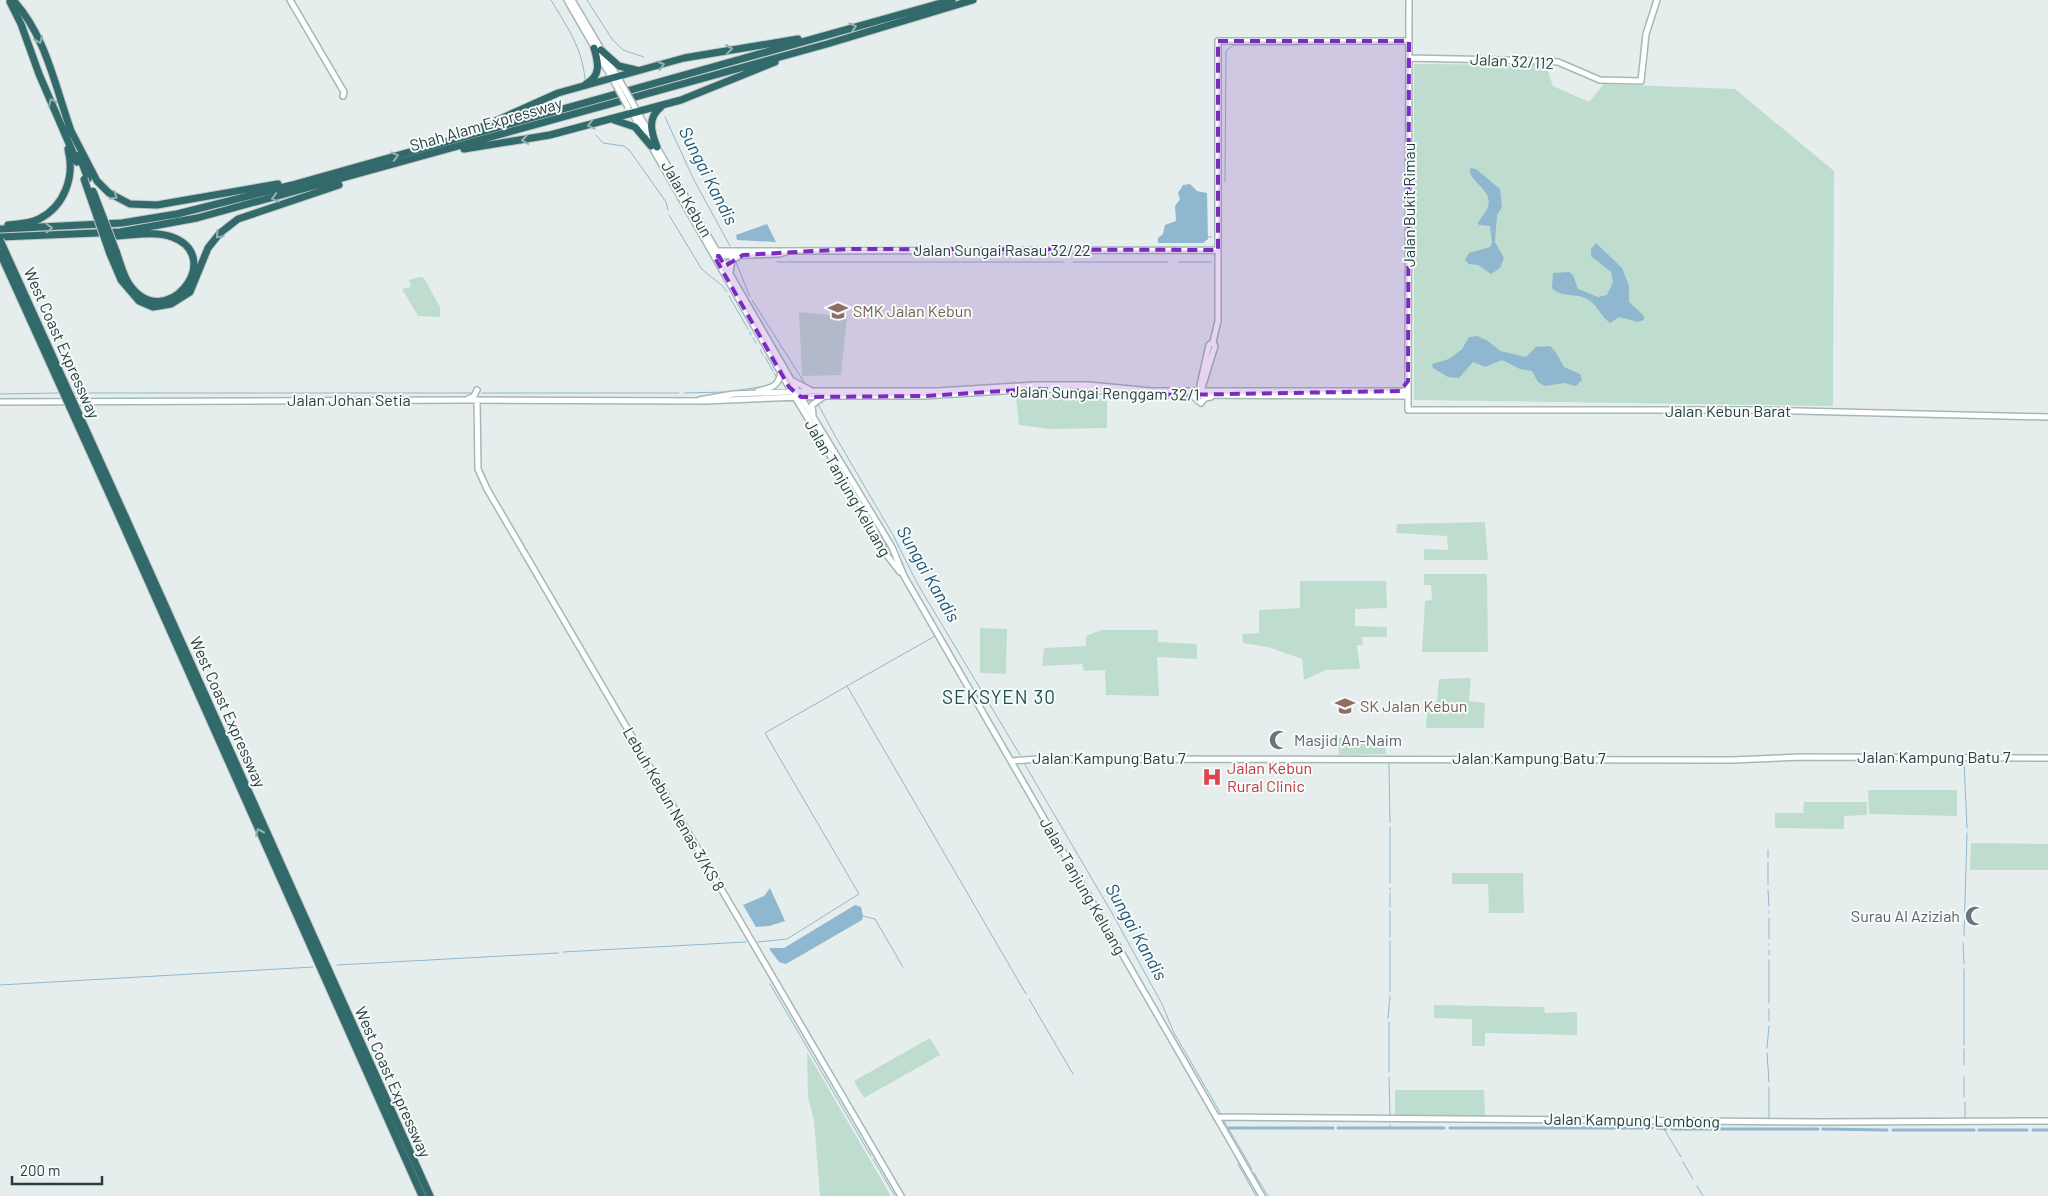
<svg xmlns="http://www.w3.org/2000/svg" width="2048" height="1196" viewBox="0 0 2048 1196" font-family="Barlow,sans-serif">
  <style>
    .green { fill: #bfddce }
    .water { fill: #90b7d0 }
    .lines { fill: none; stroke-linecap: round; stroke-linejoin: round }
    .stream { stroke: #90b7d0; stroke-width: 1 }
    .canal { stroke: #90b7d0; stroke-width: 3 }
    .secondary-casing { stroke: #a4b9b6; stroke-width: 8 }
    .highway-casing { stroke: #c2c9c9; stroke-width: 9 }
    .secondary { stroke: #fff; stroke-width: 5 }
    .highway { stroke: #32696a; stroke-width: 7 }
    .secondary-bridge-casing { stroke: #a4b9b6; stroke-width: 8; stroke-linecap: butt }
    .highway-bridge-casing { stroke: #c2c9c9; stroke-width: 9; stroke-linecap: butt }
    .secondary-bridge { stroke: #fff; stroke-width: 5 }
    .highway-bridge { stroke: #32696a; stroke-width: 7 }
    .oneway { stroke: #94b2b2 }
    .marked { fill: #7b2cbf; fill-opacity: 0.2; stroke: #7b2cbf; stroke-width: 4; stroke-dasharray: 10 6; stroke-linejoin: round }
    .labels { text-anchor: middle; stroke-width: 4; stroke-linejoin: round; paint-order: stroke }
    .street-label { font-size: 16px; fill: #253f3e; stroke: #f6faf9 }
    .education-label { font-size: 16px; fill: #785e54; stroke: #f6faf9; text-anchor: start }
    .worship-label { font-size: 16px; fill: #5b616d; stroke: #f6faf9; text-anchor: start }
    .health-label { font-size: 16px; fill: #be3a42; stroke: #f6faf9; text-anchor: start }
    .water-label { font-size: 18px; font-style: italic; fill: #215679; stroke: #f6faf9 }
    .quarter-label { font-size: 19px; letter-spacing: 1px; fill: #215050; stroke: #f6faf9 }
  </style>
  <rect width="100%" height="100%" fill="#e5eeec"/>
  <path class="green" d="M 1414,64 L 1546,65 L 1553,86 L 1589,102 L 1604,84 L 1735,89 L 1834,171 L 1833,406 L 1414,400 Z
    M 419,277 L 424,278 L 440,307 L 440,317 L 418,316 L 402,289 L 411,287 L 409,280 Z
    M 799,312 L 847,317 L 841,375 L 802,376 Z
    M 1016,397 L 1107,399 L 1107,428 L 1049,429 L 1019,425 Z
    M 1485,522 L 1488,560 L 1424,560 L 1424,549 L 1448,550 L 1447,536 L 1396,533 L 1397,524 Z
    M 1424,574 L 1487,574 L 1488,652 L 1422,652 L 1425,601 L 1432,600 L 1431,585 L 1424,585 Z
    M 1300,581 L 1386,581 L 1387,608 L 1355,609 L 1355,626 L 1387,627 L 1387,637 L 1362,637 L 1363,645 L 1357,645 L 1360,669 L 1326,670 L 1304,680 L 1302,659 L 1268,647 L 1243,643 L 1242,634 L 1259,633 L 1259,610 L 1300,608 Z
    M 980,628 L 1007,629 L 1006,674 L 980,673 Z
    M 1101,630 L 1158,630 L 1158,642 L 1197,644 L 1197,659 L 1157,657 L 1159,696 L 1106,695 L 1105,670 L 1084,671 L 1082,664 L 1042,666 L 1044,648 L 1086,646 L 1086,636 Z
    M 1471,678 L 1469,701 L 1485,703 L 1484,728 L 1426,728 L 1428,704 L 1437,701 L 1439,679 Z
    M 1352,737 L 1353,742 L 1385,741 L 1386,754 L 1339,755 L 1338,738 Z
    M 1868,790 L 1957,790 L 1957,816 L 1869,814 Z
    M 1804,802 L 1867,802 L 1867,815 L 1844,816 L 1844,829 L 1775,828 L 1775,813 L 1803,813 Z
    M 1971,843 L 2048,844 L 2048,870 L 1970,870 Z
    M 1452,873 L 1523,873 L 1524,913 L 1489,913 L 1488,884 L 1452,884 Z
    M 1434,1005 L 1544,1007 L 1545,1013 L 1577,1012 L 1577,1035 L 1485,1033 L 1485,1046 L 1472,1046 L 1472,1019 L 1434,1018 Z
    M 930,1038 L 940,1055 L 864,1098 L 854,1081 Z
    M 807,1052 L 891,1196 L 820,1196 L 814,1120 L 808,1097 Z
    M 1395,1090 L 1484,1090 L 1485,1116 L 1395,1115 Z"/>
  <path class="water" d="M 1470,168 L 1476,169 L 1500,189 L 1502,207 L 1497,215 L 1495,242 L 1504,258 L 1500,268 L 1491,274 L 1478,265 L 1469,264 L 1465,260 L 1469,253 L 1490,247 L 1492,243 L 1490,226 L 1479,225 L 1478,223 C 1480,218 1485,214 1487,209 C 1496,190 1467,182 1470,168 Z
    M 1190,184 L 1197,191 L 1207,193 L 1208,239 L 1203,243 L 1158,243 L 1158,238 L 1163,234 L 1165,225 L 1176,221 L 1175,206 L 1180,199 L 1178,193 L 1183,185 Z
    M 767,224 L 776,242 L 737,240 L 736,235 Z
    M 1596,243 L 1622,268 L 1629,286 L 1629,302 L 1644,316 L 1644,320 L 1638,322 L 1619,317 L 1610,323 C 1600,316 1597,303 1585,298 C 1574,293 1561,298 1552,288 L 1553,273 L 1569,272 L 1573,275 L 1578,289 L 1598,297 L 1607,295 L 1613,282 L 1611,272 L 1591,256 L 1591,249 Z
    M 1477,336 L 1488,341 L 1500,351 L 1526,357 L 1536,347 L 1550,346 L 1555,351 L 1564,367 L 1580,374 L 1582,380 L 1576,386 L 1564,383 L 1545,386 L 1538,382 L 1532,371 L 1520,369 L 1502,360 L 1485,367 L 1473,362 L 1459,378 L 1448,377 L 1433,368 L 1432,364 L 1449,359 L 1462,349 L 1469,337 Z
    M 770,888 L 785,921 L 769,926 L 756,927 L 743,905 L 764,896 Z
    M 855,905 L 861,907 L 863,916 L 862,920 L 786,964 L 779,962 L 770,950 L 770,948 L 784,948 Z"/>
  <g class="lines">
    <path class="stream" d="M 551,0 C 567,27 582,47 585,79
      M 587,0 L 612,39 L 623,50 L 644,57
      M 665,117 L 694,180 L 730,246
      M 596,135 L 603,143 L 624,146 L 630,151 L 666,202 L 668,210
      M 1225,182 L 1226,51 L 1233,45 L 1299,45
      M 669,215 L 701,268 C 710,278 720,281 727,292
      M 1208,237 L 1211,237
      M 736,262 L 750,297
      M 777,262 L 1063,262
      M 1073,262 L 1168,262
      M 1179,262 L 1211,262
      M 729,296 L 748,329
      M 752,300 L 804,382
      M 750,332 L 751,335
      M 753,338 L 756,343
      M 760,349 L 763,355
      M 765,357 L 773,371
      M 774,373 L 777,378
      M 72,393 L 472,393
      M 482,393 L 679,393
      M 684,393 L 726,392 L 767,386
      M 0,394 L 60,393
      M 818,404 L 834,434 L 893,535 L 917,583 L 1020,755
      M 847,686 L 935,636
      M 1964,761 L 1967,828
      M 1024,763 L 1112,913 L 1162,1004 L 1174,1033 L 1221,1114
      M 1389,763 L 1390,822
      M 1390,827 L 1390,883
      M 1768,850 L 1768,857
      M 1768,862 L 1768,885
      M 1390,888 L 1390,890
      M 1768,890 L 1769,906
      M 1390,907 L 1390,893
      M 1769,911 L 1769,913
      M 862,916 L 875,919 L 903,967
      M 1769,918 L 1769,939
      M 1964,936 L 1967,833
      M 1390,937 L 1390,911
      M 1390,941 L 1390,991
      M 758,942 L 787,939 L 859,894 L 765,733 L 847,686 L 1026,994
      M 1963,943 L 1964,964
      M 1769,944 L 1769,945
      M 1769,950 L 1769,955
      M 563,952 L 746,942
      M 1769,960 L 1769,1003
      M 337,965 L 558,953
      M 770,984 L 871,1156
      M 0,985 L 313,967
      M 1029,999 L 1073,1074
      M 1769,1009 L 1769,1021
      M 1388,1018 L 1390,996
      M 1389,1022 L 1389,1072
      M 1964,1045 L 1964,969
      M 1767,1048 L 1769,1026
      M 1964,1049 L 1964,1065
      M 1767,1053 L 1769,1082
      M 1389,1077 L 1390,1115
      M 1964,1077 L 1964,1097
      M 1769,1087 L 1769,1119
      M 1965,1102 L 1965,1118
      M 1224,1121 L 1252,1169
      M 1390,1125 L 1390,1128
      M 1664,1129 L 1681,1157
      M 873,1159 L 895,1196
      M 1683,1162 L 1693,1179
      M 1238,1164 L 1256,1196
      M 1254,1173 L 1268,1196
      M 1697,1186 L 1703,1196"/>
    <path class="canal" d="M 1229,1128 L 1333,1128
      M 1338,1128 L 1444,1128
      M 1450,1128 L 1652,1128
      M 1657,1128 L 1666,1129
      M 1672,1129 L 1818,1129
      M 1823,1129 L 1887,1130
      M 1893,1130 L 1974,1130
      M 1979,1130 L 2027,1130
      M 2033,1130 L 2048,1130"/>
    <defs>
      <path id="secondary" d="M 290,0 L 344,92 L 343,96
        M 567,0 L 616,85
        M 572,0 L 621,83
        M 1409,0 L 1408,410 L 1755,410 L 2048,417
        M 1409,58 L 1548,61 L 1558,62 L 1600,80 L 1641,81 L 1646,34 L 1657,0
        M 633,104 L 651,136
        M 631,111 L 644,134
        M 650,144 L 789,387 L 873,527 L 886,554 L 900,572
        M 655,144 L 801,397 L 892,547 L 904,576 L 1262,1196
        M 716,251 L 1218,250
        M 717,256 L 779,254 L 786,252
        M 730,272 L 732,260 L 738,257
        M 793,381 L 810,390
        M 758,391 C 771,388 778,387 781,373
        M 1201,391 L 1200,385 L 1209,345 L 1213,342 L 1218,321 L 1218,41 L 1409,41
        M 1201,391 L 1215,346 L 1213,342
        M 1193,396 L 1201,403 L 1205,398 L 1211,397
        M 468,399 L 474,396 L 477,390
        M 477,400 L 478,469 L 487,489 L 901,1196
        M 699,400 L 733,394 L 815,391 L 938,391 L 1035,385 L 1089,385 L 1151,391 L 1408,391
        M 0,402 L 465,400 L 705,401 L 824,396 L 925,396 L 1035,389 L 1089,390 L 1175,395 L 1408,396
        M 813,415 L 812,405 L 823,397
        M 1011,761 L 1038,759 L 1732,760 L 1802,757 L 2048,758
        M 1216,1117 L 1822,1122 L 2048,1121"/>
      <path id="highway" d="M 13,0 C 46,36 55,86 71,131
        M 10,2 L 21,24 L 39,74 L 77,162
        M 601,50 L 619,66 L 636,70
        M 586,84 C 602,75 598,62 594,48
        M 614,120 L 635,127 L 651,146
        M 69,127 L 97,181 L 109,193 L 130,204 L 157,205 L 278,184
        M 482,127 L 558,93 L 684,58 L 798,39
        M 657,147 C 651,132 647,118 661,107
        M 464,149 L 550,135 L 681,100 L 775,62
        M 79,155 L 88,179
        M 8,225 C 18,224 29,224 39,219 C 65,206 75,176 68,149
        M 0,229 L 122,223 L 177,214 L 292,185 L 952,0
        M 0,237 L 120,232 L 197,218 L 827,44 L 973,0
        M 116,251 C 120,262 123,275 129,284 C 165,336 227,257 172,237 C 156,231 134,235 118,236
        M 110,254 L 121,280 L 139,301 L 153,307 L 171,304 L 190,292 L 208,248 L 220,233 L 238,219 L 339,185
        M 125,516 L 430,1196
        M 120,518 L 422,1196"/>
    </defs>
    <use href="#secondary" class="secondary-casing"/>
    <use href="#highway" class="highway-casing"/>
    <use href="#secondary" class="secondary"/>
    <use href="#highway" class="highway"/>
    <defs>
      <path id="secondary-bridge" d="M 621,83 L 633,104
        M 616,85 L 628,107"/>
      <path id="highway-bridge" d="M 84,179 L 110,254
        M 93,191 L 116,251
        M 0,240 L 125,516
        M 0,253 L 120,518"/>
    </defs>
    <use href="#secondary-bridge" class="secondary-bridge-casing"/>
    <use href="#highway-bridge" class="highway-bridge-casing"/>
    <use href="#secondary-bridge" class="secondary-bridge"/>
    <use href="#highway-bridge" class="highway-bridge"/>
  </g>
  <defs><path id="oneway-chevron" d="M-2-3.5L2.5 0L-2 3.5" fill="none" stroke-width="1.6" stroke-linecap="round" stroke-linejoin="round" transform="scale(1.25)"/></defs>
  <g class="oneway">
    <use href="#oneway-chevron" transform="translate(853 27) rotate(-16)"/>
    <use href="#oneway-chevron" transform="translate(39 40) rotate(66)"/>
    <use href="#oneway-chevron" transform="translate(729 49) rotate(-7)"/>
    <use href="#oneway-chevron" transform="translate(661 65) rotate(-16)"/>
    <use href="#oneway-chevron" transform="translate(52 102) rotate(-115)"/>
    <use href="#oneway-chevron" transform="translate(591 125) rotate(164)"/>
    <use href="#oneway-chevron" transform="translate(525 140) rotate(172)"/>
    <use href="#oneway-chevron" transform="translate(395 156) rotate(-16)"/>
    <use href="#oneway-chevron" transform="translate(114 196) rotate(32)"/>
    <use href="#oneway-chevron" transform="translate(275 198) rotate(165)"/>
    <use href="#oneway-chevron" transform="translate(49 228) rotate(-2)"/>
    <use href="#oneway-chevron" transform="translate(219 235) rotate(134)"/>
    <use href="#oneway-chevron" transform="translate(259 832) rotate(-114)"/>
  </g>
  <path class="marked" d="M 1218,41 L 1409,41 L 1408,381 L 1400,391 L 1175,395 L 1035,389 L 925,396 L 801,397 L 789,387 L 714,256 L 719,256 L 725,266 L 743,255 L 850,249 L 1218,250 Z"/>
  <defs>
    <symbol id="school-bare" viewBox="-9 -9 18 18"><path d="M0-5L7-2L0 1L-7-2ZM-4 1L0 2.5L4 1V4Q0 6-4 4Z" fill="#8d6e63" stroke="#f6faf9" stroke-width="2.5" paint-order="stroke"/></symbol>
    <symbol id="mosque-bare" viewBox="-9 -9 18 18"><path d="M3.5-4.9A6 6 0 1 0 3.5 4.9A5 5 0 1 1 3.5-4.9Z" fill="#6b7280" stroke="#f6faf9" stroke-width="2.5" paint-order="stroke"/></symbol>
    <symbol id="hospital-bare" viewBox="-9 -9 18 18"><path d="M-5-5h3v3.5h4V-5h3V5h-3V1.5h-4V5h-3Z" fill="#e0444e" stroke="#f6faf9" stroke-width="2.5" paint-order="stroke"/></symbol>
  </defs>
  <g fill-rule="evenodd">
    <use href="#school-bare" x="824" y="297" width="28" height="28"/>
    <use href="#school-bare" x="1331" y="692" width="28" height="28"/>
    <use href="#mosque-bare" x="1265" y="726" width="28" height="28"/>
    <use href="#hospital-bare" x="1198" y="763" width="28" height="28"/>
    <use href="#mosque-bare" x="1961" y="902" width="28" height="28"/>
  </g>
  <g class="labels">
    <g class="street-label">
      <text transform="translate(1512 61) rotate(3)" y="6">Jalan 32/112</text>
      <text transform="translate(486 124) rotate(-16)" y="6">Shah Alam Expressway</text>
      <text transform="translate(687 199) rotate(60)" y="6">Jalan Kebun</text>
      <text transform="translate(1409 205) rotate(-90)" y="6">Jalan Bukit Rimau</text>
      <text x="1002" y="256">Jalan Sungai Rasau 32/22</text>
      <text transform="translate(62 343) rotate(66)" y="6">West Coast Expressway</text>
      <text transform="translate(1105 393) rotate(1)" y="6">Jalan Sungai Renggam 32/1</text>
      <text x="349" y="406">Jalan Johan Setia</text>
      <text x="1728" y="417">Jalan Kebun Barat</text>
      <text transform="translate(848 488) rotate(60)" y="6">Jalan Tanjung Keluang</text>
      <text transform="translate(228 712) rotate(66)" y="6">West Coast Expressway</text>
      <text x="1934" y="763">Jalan Kampung Batu 7</text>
      <text x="1109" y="764">Jalan Kampung Batu 7</text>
      <text x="1529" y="764">Jalan Kampung Batu 7</text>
      <text transform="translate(674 809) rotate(60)" y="6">Lebuh Kebun Nenas 3/KS 8</text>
      <text transform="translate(1083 886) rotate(60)" y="6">Jalan Tanjung Keluang</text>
      <text transform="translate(393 1082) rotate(66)" y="6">West Coast Expressway</text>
      <text transform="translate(1632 1120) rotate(1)" y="6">Jalan Kampung Lombong</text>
    </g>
    <g class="education-label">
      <text x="853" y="317">SMK Jalan Kebun</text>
      <text x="1360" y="712">SK Jalan Kebun</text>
    </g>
    <g class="worship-label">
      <text x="1294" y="746">Masjid An-Naim</text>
      <text x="1960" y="922" text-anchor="end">Surau Al Aziziah</text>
    </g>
    <g class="health-label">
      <text x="1227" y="774">Jalan Kebun<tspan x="1227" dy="18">Rural Clinic</tspan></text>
    </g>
    <g class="water-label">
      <text transform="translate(708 176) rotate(63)" y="6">Sungai Kandis</text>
      <text transform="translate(928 574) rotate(60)" y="6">Sungai Kandis</text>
      <text transform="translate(1136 932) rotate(61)" y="6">Sungai Kandis</text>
    </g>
    <g class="quarter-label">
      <text x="999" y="704">SEKSYEN 30</text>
    </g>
  </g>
  <path d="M12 1176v8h90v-8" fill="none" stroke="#253f3e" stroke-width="2.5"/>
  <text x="20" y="1176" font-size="15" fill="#253f3e" stroke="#f6faf9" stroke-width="4" paint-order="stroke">200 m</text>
</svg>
